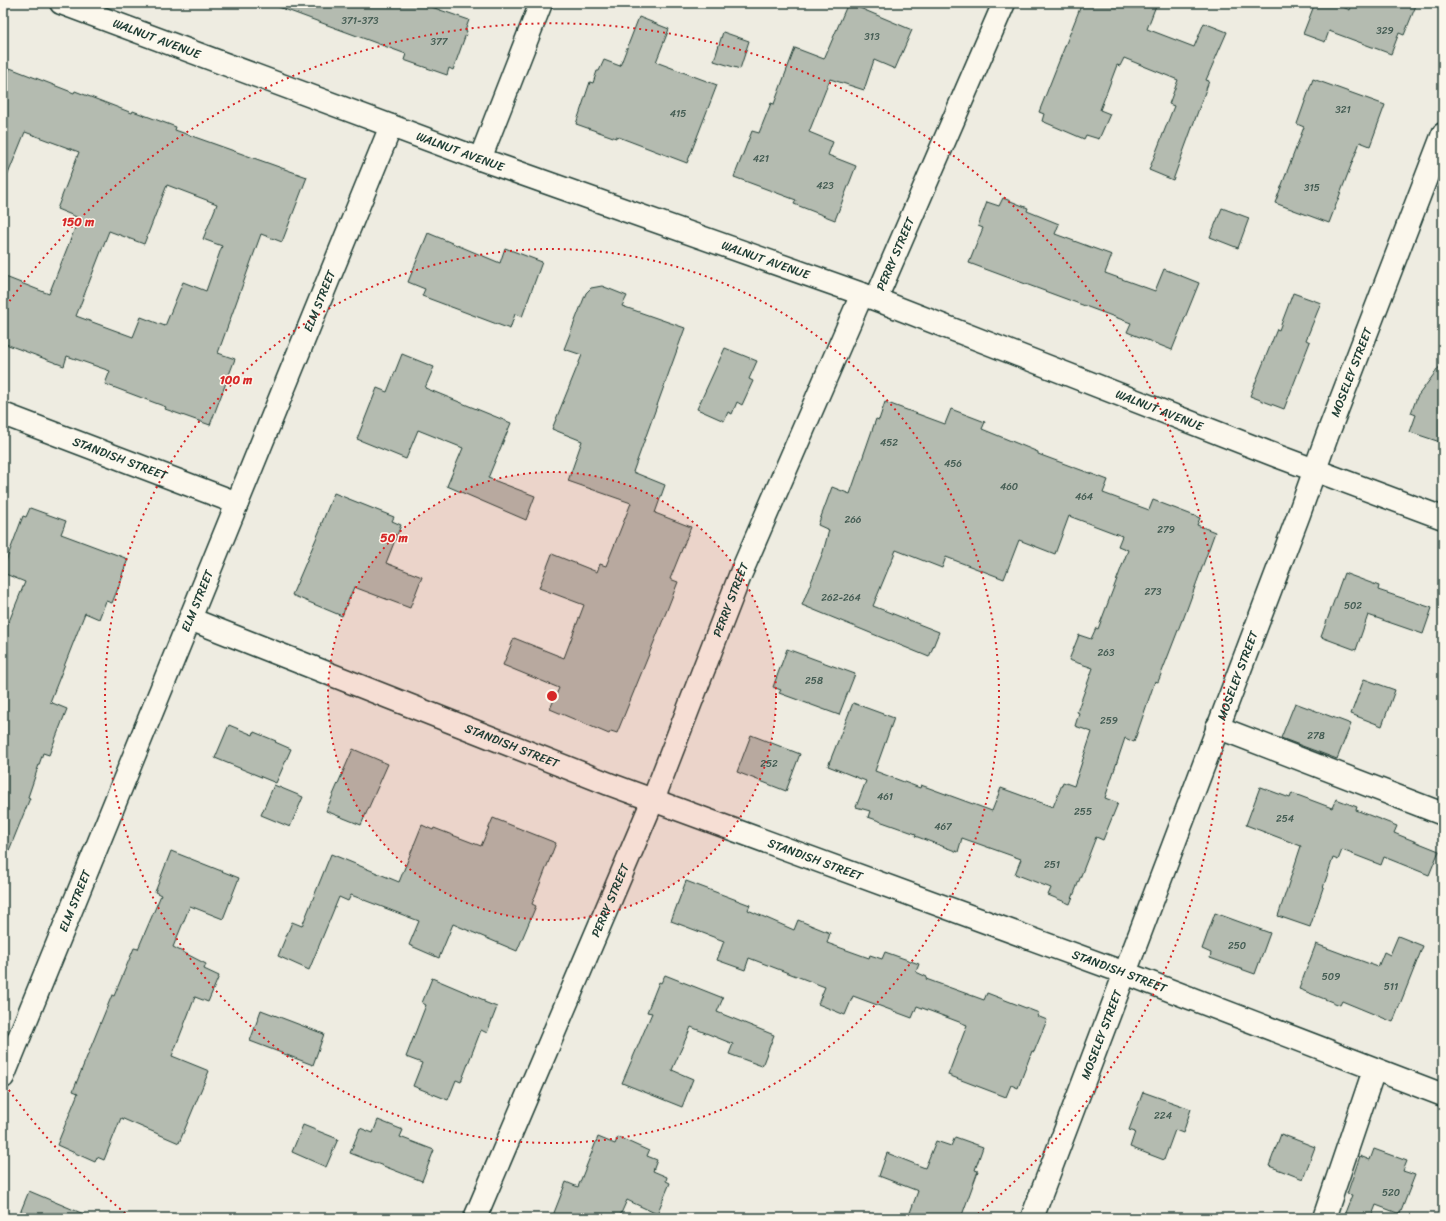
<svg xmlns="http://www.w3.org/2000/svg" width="1446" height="1221" viewBox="0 0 1446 1221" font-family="Sriracha,sans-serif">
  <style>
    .building { fill: #b4bbb0; stroke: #1f3d34; fill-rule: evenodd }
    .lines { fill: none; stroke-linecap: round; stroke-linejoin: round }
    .minor-casing { stroke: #1f3d34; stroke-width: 25 }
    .minor { stroke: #fbf7ec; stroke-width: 22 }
    .ring { fill: none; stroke: #d62828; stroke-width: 2; stroke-dasharray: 2 4 }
    .labels { text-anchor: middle; stroke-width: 3; stroke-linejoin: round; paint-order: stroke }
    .number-label { font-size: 10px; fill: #445c53 }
    .street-label { font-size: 12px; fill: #1f3d34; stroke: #fbf7ec }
    .centre { fill: #d62828; stroke: #fbf7ec; stroke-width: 2 }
    .ring-label { font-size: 12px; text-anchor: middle; font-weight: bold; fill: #d62828; stroke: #fbf7ec; stroke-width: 3; stroke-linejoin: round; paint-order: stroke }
  </style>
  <rect width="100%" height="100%" fill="#eeece1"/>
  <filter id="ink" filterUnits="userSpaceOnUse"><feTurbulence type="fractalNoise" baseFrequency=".025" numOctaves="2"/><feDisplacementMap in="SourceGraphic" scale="8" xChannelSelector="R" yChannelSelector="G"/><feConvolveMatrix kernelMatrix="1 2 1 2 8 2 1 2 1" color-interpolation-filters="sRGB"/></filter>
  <g filter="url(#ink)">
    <path class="building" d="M 276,3 L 420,3 L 469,20 L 465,31 L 467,31 L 453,70 L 449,68 L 447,75 L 404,60 L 406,54 L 276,6 Z
      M 848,3 L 912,30 L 895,69 L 874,60 L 864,90 L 830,79 L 809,132 L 833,142 L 828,155 L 856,166 L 835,220 L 794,204 L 796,200 L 734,177 L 752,131 L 759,133 L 771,103 L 774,104 L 795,48 L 824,59 Z
      M 1082,3 L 1157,3 L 1147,29 L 1194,47 L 1204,23 L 1227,32 L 1206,80 L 1209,81 L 1173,180 L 1149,170 L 1174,106 L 1169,104 L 1178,80 L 1124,58 L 1120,66 L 1117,65 L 1100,110 L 1110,114 L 1099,139 L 1086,135 L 1084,139 L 1042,121 L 1044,114 L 1039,112 Z
      M 1315,3 L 1333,3 L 1350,10 L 1353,3 L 1417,3 L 1404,35 L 1399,33 L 1391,54 L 1329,31 L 1325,42 L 1303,34 Z
      M 639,17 L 669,29 L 656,62 L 717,85 L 687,163 L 616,136 L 616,138 L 576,124 L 590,82 L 593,83 L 597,71 L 599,71 L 604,60 L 620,66 Z
      M 723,32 L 749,41 L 740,69 L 714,61 Z
      M 10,68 L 74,93 L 75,91 L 132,113 L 133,111 L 176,127 L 175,130 L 307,177 L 282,242 L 261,234 L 218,353 L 235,359 L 210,425 L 165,409 L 166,407 L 105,384 L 110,371 L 67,356 L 64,366 L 3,343 L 3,276 L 49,294 L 79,218 L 57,209 L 79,152 L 25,132 L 4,184 L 3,184 L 3,87 ZM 167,185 L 217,204 L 203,239 L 222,246 L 206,291 L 183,282 L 165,326 L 141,317 L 133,337 L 76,316 L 109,231 L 144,244 Z
      M 1313,79 L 1385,105 L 1370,146 L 1360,142 L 1329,223 L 1275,203 L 1304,127 L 1297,124 Z
      M 1003,198 L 1028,208 L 1027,211 L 1059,224 L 1055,234 L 1112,255 L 1105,273 L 1155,291 L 1164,269 L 1199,283 L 1172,350 L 1127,332 L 1131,323 L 969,263 L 983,228 L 978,226 L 987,202 L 999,206 Z
      M 1222,208 L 1249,218 L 1238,248 L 1210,237 Z
      M 428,233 L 500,263 L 505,248 L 542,262 L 522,317 L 515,314 L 510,329 L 422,296 L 425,289 L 408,282 Z
      M 602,286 L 627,296 L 622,306 L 685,328 L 633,472 L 665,485 L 655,513 L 691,527 L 670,579 L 678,582 L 667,610 L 617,733 L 611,731 L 609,734 L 550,709 L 559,688 L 503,665 L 514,638 L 564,658 L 584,605 L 539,588 L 552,554 L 597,572 L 600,564 L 606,566 L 631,503 L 568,481 L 582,441 L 552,429 L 582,355 L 564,349 L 586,293 L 591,288 Z
      M 1293,293 L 1321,303 L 1306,340 L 1310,342 L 1284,409 L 1250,396 L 1277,329 L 1279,330 Z
      M 725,348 L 757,361 L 749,379 L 753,381 L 742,405 L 737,402 L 732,414 L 728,412 L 724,421 L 697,409 Z
      M 402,354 L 434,367 L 425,388 L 511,423 L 488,478 L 535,496 L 526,520 L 447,486 L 463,448 L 418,430 L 406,459 L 357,439 L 377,388 L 387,392 Z
      M 1443,362 L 1443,443 L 1410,432 L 1416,415 L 1411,413 L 1417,397 Z
      M 885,402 L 945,424 L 951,409 L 985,422 L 982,429 L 1038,452 L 1038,454 L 1108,480 L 1103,493 L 1149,510 L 1153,500 L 1200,518 L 1197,525 L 1215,532 L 1183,620 L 1182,620 L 1158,682 L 1155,681 L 1134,742 L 1125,738 L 1105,798 L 1118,803 L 1103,840 L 1096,837 L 1070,904 L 1048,895 L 1051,888 L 1015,874 L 1021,859 L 962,838 L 958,852 L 915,836 L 916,834 L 868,817 L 870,811 L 856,807 L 866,781 L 828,766 L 853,703 L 894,718 L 875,771 L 920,788 L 921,785 L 992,811 L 1001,788 L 1053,807 L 1063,782 L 1074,786 L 1092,732 L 1075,726 L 1079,713 L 1077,712 L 1093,668 L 1069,660 L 1079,635 L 1091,639 L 1096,628 L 1098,629 L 1128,550 L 1118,546 L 1122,536 L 1069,516 L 1055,554 L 1019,540 L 1004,579 L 946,557 L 942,568 L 896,550 L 873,606 L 939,632 L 929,657 L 802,605 L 823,552 L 829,530 L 818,525 L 832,487 L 850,494 L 876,419 L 879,420 Z
      M 334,493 L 394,517 L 392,521 L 401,525 L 386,563 L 422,577 L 410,608 L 354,587 L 342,616 L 292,595 L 322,525 L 321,525 Z
      M 30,508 L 66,521 L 61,534 L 128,559 L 122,575 L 123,576 L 112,603 L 106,601 L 99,619 L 85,613 L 50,702 L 67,709 L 49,755 L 43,753 L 28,797 L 30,798 L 4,863 L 3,636 L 25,582 L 3,573 L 3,569 L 23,516 L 26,517 Z
      M 1344,573 L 1379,586 L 1378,590 L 1432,608 L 1423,634 L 1368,615 L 1356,650 L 1321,637 Z
      M 787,649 L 855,674 L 839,715 L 779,693 L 781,690 L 773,687 Z
      M 1364,679 L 1395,690 L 1382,726 L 1351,714 Z
      M 1295,703 L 1351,724 L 1337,759 L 1281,738 Z
      M 229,725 L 253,735 L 254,732 L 276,741 L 275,742 L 291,749 L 276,783 L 215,758 Z
      M 751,735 L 800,754 L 786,791 L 737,772 Z
      M 353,749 L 388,764 L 361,825 L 326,811 Z
      M 274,785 L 303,797 L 290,827 L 261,815 Z
      M 1260,787 L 1290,798 L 1292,793 L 1332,808 L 1336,799 L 1357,807 L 1356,810 L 1397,826 L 1394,833 L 1439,851 L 1429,875 L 1384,857 L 1381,865 L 1342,850 L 1338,860 L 1333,858 L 1310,927 L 1278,916 L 1301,846 L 1246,825 Z
      M 493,818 L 556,843 L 532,904 L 536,906 L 517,951 L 453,924 L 439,958 L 409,945 L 419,921 L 351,895 L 348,901 L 339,897 L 309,970 L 278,956 L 292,922 L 302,926 L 331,854 L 399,882 L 422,825 L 433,830 L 434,828 L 481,846 Z
      M 171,851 L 239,878 L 223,919 L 190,906 L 173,947 L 206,964 L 204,969 L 219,976 L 208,1002 L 195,997 L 172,1056 L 209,1071 L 179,1143 L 121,1118 L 104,1160 L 97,1157 L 95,1162 L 57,1145 L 78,1093 L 73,1091 L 112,995 L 114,996 L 134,948 L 138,949 L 161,895 L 155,892 Z
      M 686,881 L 750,905 L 748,910 L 794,930 L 798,920 L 830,933 L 827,943 L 869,958 L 870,955 L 882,959 L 885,952 L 919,964 L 916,972 L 927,977 L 926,979 L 984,1000 L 987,993 L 1039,1013 L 1037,1016 L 1047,1020 L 1034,1052 L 1032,1051 L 1018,1088 L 1011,1085 L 1006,1097 L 948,1075 L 967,1025 L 917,1006 L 912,1018 L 853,996 L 845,1015 L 818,1004 L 825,987 L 749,958 L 745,970 L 717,960 L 724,941 L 671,921 Z
      M 1215,913 L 1270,933 L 1255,974 L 1210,958 L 1211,953 L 1202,949 Z
      M 1398,936 L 1423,946 L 1393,1022 L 1342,1001 L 1340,1005 L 1299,989 L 1316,944 L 1378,967 L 1384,952 L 1390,955 Z
      M 665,975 L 723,998 L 717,1012 L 774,1035 L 762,1066 L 729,1054 L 733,1044 L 691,1027 L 672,1070 L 693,1079 L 682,1107 L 622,1083 L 652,1013 L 647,1012 L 659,982 L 661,983 Z
      M 432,978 L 484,1000 L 484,1002 L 497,1007 L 487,1033 L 481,1030 L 461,1082 L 456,1080 L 448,1100 L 413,1086 L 422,1063 L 406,1057 L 426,1005 L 422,1003 Z
      M 261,1010 L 324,1034 L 313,1065 L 250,1041 Z
      M 1143,1092 L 1191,1109 L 1183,1133 L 1175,1130 L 1164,1160 L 1130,1147 L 1135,1132 L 1129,1130 Z
      M 378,1120 L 403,1130 L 400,1137 L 434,1150 L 422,1181 L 350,1153 L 360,1128 L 373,1133 Z
      M 303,1125 L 338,1139 L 326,1167 L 292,1152 Z
      M 1281,1134 L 1315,1147 L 1303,1179 L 1269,1166 Z
      M 598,1137 L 615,1144 L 618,1137 L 649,1151 L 647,1156 L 657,1160 L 653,1171 L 667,1177 L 666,1181 L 670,1183 L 657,1214 L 627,1200 L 619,1218 L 552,1218 L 566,1182 L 578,1187 Z
      M 955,1137 L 983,1147 L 975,1170 L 978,1171 L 961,1218 L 908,1218 L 918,1191 L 879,1176 L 887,1153 L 925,1168 L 936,1141 L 951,1146 Z
      M 1374,1149 L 1407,1161 L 1403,1171 L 1415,1175 L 1400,1214 L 1376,1205 L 1371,1218 L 1343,1218 L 1352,1195 L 1347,1194 L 1360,1156 L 1370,1160 Z
      M 29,1191 L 93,1218 L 18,1218 Z"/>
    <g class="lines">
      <defs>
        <g id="minor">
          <path id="s1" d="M 61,3 L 480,159 L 862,294"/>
          <path d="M 480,159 L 541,3"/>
          <path id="s2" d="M 876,299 L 1004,3"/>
          <path id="s3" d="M 3,414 L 237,503"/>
          <path id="s4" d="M 190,619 L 609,784 L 1125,973 L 1443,1095"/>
          <path d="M 1217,727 L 1443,814"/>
          <path id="s5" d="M 3,1077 L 391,126"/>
          <path id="s6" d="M 475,1218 L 653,800 L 741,573 L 862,294 L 1277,456 L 1443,518"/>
          <path id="s7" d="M 1032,1218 L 1299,514 L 1327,436 L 1443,134"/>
          <path d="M 1324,1218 L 1374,1070"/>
        </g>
      </defs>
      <use href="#minor" class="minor-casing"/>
      <use href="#minor" class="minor"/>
    </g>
  </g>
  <circle cx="552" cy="696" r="224" fill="#d62828" fill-opacity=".12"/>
  <g class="ring">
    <circle cx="552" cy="696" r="224"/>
    <circle cx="552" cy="696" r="447"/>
    <path d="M130 1217A671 671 0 0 1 6 1086M6 306A671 671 0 1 1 974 1217"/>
  </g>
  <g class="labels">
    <g class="number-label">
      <text x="360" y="24">371-373</text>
      <text x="1385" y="34">329</text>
      <text x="872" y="40">313</text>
      <text x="439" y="45">377</text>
      <text x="1343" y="113">321</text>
      <text x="678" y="117">415</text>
      <text x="761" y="162">421</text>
      <text x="825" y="189">423</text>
      <text x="1312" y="191">315</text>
      <text x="889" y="446">452</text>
      <text x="953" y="467">456</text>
      <text x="1009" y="490">460</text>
      <text x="1084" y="500">464</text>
      <text x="853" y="523">266</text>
      <text x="1166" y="533">279</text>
      <text x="1153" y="595">273</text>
      <text x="841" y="601">262-264</text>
      <text x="1353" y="609">502</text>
      <text x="1106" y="656">263</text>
      <text x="814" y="684">258</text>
      <text x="1109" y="724">259</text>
      <text x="1316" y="739">278</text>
      <text x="769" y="767">252</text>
      <text x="885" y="800">461</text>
      <text x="1083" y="815">255</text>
      <text x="1285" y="822">254</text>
      <text x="943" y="830">467</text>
      <text x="1052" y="868">251</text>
      <text x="1237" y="949">250</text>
      <text x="1331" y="980">509</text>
      <text x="1391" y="990">511</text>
      <text x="1163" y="1119">224</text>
      <text x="1391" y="1196">520</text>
    </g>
    <g class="street-label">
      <text dy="4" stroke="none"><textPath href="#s1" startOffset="102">WALNUT AVENUE</textPath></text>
      <text dy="4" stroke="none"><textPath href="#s1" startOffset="426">WALNUT AVENUE</textPath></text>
      <text dy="4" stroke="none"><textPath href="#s2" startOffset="49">PERRY STREET</textPath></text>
      <text dy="4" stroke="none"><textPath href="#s1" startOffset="750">WALNUT AVENUE</textPath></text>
      <text dy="4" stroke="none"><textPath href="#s5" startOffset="838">ELM STREET</textPath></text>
      <text dy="4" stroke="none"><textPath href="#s7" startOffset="904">MOSELEY STREET</textPath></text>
      <text dy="4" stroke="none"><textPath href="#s6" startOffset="1321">WALNUT AVENUE</textPath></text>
      <text dy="4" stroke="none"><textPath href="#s3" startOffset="125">STANDISH STREET</textPath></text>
      <text dy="4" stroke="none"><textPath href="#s6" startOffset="669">PERRY STREET</textPath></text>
      <text dy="4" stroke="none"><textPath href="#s5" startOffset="514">ELM STREET</textPath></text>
      <text dy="4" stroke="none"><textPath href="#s7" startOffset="580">MOSELEY STREET</textPath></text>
      <text dy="4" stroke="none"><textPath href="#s4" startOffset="346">STANDISH STREET</textPath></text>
      <text dy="4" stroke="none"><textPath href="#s4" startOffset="670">STANDISH STREET</textPath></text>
      <text dy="4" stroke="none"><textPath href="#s6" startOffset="345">PERRY STREET</textPath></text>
      <text dy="4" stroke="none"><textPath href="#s5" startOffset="190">ELM STREET</textPath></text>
      <text dy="4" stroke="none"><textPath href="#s4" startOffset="994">STANDISH STREET</textPath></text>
      <text dy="4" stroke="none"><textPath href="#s7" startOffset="196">MOSELEY STREET</textPath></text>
    </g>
  </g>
  <circle cx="552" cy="696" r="6" class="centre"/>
  <g class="ring-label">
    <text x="78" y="226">150 m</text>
    <text x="236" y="384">100 m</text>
    <text x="394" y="542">50 m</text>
  </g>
  <rect width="1446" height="1221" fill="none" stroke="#fbf7ec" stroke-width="16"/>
  <rect x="8" y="8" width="1430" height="1205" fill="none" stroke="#1f3d34" stroke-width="1.5" filter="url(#ink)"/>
</svg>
